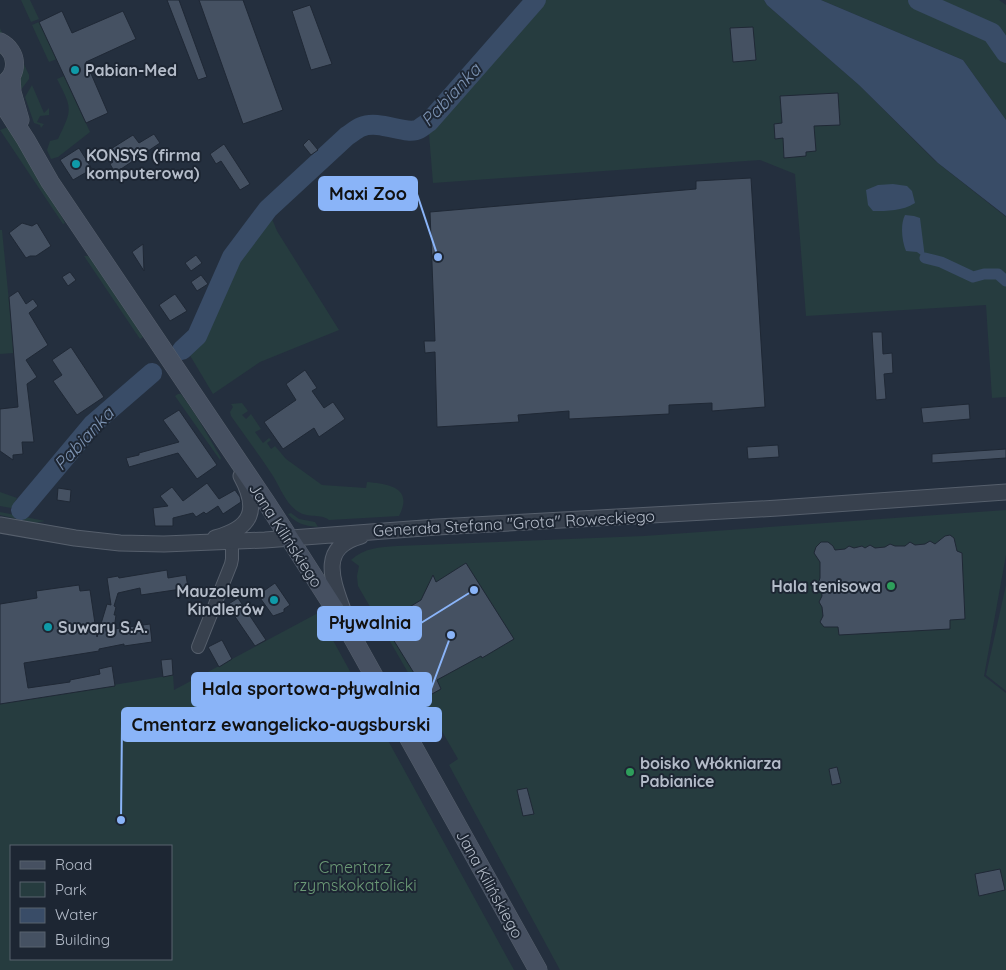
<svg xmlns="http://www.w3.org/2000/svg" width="1006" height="970" viewBox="0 0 1006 970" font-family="Quicksand,sans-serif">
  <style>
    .green { fill: #263c3f; fill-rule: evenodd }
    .water { fill: #394c67 }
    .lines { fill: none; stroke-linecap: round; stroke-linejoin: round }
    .canal { stroke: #394c67; stroke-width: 11 }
    .river { stroke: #394c67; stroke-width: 20 }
    .building { fill: #455162; stroke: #1f2835 }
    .minor-casing { stroke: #565f6c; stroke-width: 14 }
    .tertiary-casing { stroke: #565f6c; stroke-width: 17 }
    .secondary-casing { stroke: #565f6c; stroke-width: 19 }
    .minor { stroke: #38414e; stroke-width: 12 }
    .tertiary { stroke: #38414e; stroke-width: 15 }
    .secondary { stroke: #465061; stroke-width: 18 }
    .culture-dot { fill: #0f9aa8; stroke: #1d2633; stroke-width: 2 }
    .leisure-dot { fill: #2e9e5b; stroke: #1d2633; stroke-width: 2 }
    .labels { text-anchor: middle; stroke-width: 4; stroke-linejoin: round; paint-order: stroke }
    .poi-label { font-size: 16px; font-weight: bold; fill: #b4bcc9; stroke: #1d2633; text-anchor: start }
    .street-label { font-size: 16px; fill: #b4bcc9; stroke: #1d2633 }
    .park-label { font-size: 16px; fill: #6b9a76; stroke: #1d2633 }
    .water-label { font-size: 18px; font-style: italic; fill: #7c92b1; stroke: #1d2633 }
    .leader { fill: none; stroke: #8ab4f8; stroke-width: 2 }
    .callout-dot { fill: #8ab4f8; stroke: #1d2633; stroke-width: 2 }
    .callout { fill: #8ab4f8; stroke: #8ab4f8; stroke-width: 2 }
    .callout-label { font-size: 18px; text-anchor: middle; font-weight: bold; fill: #111 }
  </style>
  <rect width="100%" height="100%" fill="#242f3e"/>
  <path class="green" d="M 21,0 L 30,0 L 39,19 L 31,22 Z
    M 535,0 L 764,0 L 767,5 L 859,85 L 934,160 L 1006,217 L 1006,397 L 992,398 L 986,305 L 806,316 L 795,174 L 760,160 L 433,183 L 428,122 Z
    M 821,0 L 999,0 L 1006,5 L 1006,120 L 963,60 Z
    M 39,22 L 57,59 L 49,62 L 32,25 Z
    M 0,28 L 3,35 L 15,45 L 29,75 L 29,79 L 20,91 L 0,34 Z
    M 64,76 L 90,132 L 58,157 L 51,159 L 47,150 L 50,141 L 58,139 C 72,109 73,110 57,79 Z
    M 32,85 L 44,113 L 49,108 L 49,115 L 40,116 L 37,122 L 44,124 L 41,128 L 40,125 L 34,123 L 25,97 Z
    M 8,127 L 48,192 L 65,223 L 63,224 L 0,130 Z
    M382 185a9 9 0 1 1 18 0a9 9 0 1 1-18 0Z
    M 268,209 L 277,231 L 339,330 L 260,362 L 213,394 L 185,347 L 197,336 L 232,257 Z
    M 0,230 L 2,230 L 14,353 L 0,354 Z
    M 84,256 L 88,256 L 101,267 L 143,337 L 140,339 Z
    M 178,394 L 181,394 L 197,417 L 221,458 L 220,460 L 175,396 Z
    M 242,403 L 248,411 L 242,415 L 246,419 L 251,414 L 261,429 L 255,432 L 263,443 L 269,438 L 271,440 L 267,443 L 271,449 L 275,446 L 286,459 L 322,485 L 366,488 L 367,482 C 388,484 414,487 399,516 L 329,520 C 320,513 309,519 297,511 C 285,502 281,489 273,476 C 260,456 245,436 231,416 L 230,412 L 233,407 L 231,404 Z
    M 0,492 L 17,498 L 11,508 L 0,506 Z
    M 1006,510 L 1006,555 L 984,676 L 1006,693 L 1006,970 L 560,970 L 449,765 L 458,759 L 358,586 L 357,576 L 359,566 L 351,560 C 364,548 379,547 397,546 L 644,536 Z
    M 0,512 L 45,521 L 35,523 L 0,515 Z
    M 291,513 L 299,519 L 315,522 L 318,527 C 306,526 296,524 288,514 Z
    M 1006,585 L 1006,691 L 986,675 Z
    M 318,613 L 514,970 L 0,970 L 0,704 L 173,675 L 174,690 ZM 11,846 L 171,846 L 171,959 L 11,959 Z"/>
  <path class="water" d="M 764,0 L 821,0 L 963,60 L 1006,120 L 1006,216 L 938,163 L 859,85 L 767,5 Z
    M 893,184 L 907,186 L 912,191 L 915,203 C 902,211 888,211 873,211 L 868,205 L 866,190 L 878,185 Z
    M 905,215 L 914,216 L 920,218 L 925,258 L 917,252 L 906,251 C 902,241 900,225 905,215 Z"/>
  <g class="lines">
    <path class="canal" d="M 925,258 L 941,262 L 973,277 L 984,274 L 998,274 L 1006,281"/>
    <path class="river" d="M 918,0 L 992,33 L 1006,53
      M 182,350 L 197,336 L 232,257 L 268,209 L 347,136 C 352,133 356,129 361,127 C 380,119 406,136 419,129 C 422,127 426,124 429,122 L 536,0
      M 21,510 L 93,424 L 152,373"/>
  </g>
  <path class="building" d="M 167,0 L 179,0 L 207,77 L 198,80 Z
    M 199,0 L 243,0 L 283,110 L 243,124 Z
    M 310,5 L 332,64 L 311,70 L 292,11 Z
    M 62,11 L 72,33 L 123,11 L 136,39 L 86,62 L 108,113 L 86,123 L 39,22 Z
    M 753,27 L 756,60 L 733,62 L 730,28 Z
    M 838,93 L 840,125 L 814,126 L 816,151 L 806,152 L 806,156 L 784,158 L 783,138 L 775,139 L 774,124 L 782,123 L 780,96 Z
    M 154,134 L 160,143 L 118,171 L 114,171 L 110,164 L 113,162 L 106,152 L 133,135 L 139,143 Z
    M 309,139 L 318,150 L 311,155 L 303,145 Z
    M 224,144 L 250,184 L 240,190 L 221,161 L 216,164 L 210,154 Z
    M 79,148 L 92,169 L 73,180 L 60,160 Z
    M 751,178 L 765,407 L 712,411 L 712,403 L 669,405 L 669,414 L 569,419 L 569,411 L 518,415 L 519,422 L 437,427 L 435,352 L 425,353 L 424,341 L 435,341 L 430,212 L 696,189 L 696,181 Z
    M 22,223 L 32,226 L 37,223 L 51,246 L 36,256 L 30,256 L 26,258 L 9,233 Z
    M 143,244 L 144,271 L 132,252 Z
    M 196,255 L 202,263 L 191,271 L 185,263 Z
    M 70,272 L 76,280 L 68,286 L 62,277 Z
    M 201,275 L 208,284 L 197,291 L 191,282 Z
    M 18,291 L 26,304 L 33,299 L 38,306 L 29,313 L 48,345 L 26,360 L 37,377 L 27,384 L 34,442 L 22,442 L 23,454 L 13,455 L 13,460 L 0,451 L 0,409 L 18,407 L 9,297 Z
    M 175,294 L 187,311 L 170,321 L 159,305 Z
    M 872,332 L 882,332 L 883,354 L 892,353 L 893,373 L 884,374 L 886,399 L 876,400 Z
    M 71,347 L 104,397 L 77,415 L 53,381 L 62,375 L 52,360 Z
    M 305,370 L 317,388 L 312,391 L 324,408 L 333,402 L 345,419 L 319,437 L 314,428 L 283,449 L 264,422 L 296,400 L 286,384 Z
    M 969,404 L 970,419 L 923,423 L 921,408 Z
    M 179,410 L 217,465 L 197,479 L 178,453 L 129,467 L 126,458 L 139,455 L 139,453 L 179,442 L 163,420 Z
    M 778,445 L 779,457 L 748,459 L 747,447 Z
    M 1006,449 L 1006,458 L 932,463 L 932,454 Z
    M 207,483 L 219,499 L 235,490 L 240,497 L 241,502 L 223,514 L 218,506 L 206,514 L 204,512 L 196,517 L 193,513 L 173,518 L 173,526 L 155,526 L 153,508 L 168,506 L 160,496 L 172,487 L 183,501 Z
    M 58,488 L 71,490 L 70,502 L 57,500 Z
    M 950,535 L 954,538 L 957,551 L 962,553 L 965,619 L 950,620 L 950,629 L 839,635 L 838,627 L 824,627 L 820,622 L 823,616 L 822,607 L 819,602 L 822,596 L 821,589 L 818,584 L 820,578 L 820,562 L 814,553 L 816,547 L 821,542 L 828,542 L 833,546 L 835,550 L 845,549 L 849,546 L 854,548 L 862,546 L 865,548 L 870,545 L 875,548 L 885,547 L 890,544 L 895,546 L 905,546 L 910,542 L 915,545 L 925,544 L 930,541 L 935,544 L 945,536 Z
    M 466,563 L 514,639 L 482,658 L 481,656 L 437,680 L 441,689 L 423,699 L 412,681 L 417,678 L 383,623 L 421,600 L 433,575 L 436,582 Z
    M 167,570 L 168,578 L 186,575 L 188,588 L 141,595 L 140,588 L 118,593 L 114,606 L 116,607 L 114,615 L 116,615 L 114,629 L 150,624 L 152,642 L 124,646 L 124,644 L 99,649 L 99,651 L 24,663 L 28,688 L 70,682 L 70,680 L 100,674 L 99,669 L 112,666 L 115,686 L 0,704 L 0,604 L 37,598 L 36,591 L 79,585 L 80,591 L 90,590 L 97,637 L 107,604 L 111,605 L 107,578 L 118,576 L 119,578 Z
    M 275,583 L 290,605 L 284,609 L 284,612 L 273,616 L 258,595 Z
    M 238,598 L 266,640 L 255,646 L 227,605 Z
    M 222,640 L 232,659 L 219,667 L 208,647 Z
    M 172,659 L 173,675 L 163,677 L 161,660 Z
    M 837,767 L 841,783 L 832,785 L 829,769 Z
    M 527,788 L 534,814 L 523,816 L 517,790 Z
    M 1000,869 L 1005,890 L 979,896 L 975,874 Z"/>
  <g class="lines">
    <defs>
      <path id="minor" d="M 198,647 L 231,564 L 232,559 L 232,541"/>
      <path id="tertiary" d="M 0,525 L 75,538 L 120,543 L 164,544 L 265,540 L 437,527 L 778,508 L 1006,492
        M 215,538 C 253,528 259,509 241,476
        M 347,622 C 337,589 313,549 361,536"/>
      <path id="secondary" d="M 0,42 C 18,51 20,74 2,85
        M 11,77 L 12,92 L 20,120
        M 0,99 L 26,140 L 50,182 L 268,505 L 350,633 L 538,970"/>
    </defs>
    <use href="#minor" class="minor-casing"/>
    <use href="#tertiary" class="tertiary-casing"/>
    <use href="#secondary" class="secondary-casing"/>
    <use href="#minor" class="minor"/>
    <use href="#tertiary" class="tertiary"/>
    <use href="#secondary" class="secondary"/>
  </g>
  <g class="culture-dot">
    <circle cx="75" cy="70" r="5"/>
    <circle cx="76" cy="164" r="5"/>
    <circle cx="274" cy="600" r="5"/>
    <circle cx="48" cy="627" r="5"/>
  </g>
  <g class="leisure-dot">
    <circle cx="891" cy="586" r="5"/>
    <circle cx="630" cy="772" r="5"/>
  </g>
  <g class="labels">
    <g class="poi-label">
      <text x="85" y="76">Pabian-Med</text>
      <text x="86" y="161">KONSYS (firma<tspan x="86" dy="18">komputerowa)</tspan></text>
      <text x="881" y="592" text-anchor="end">Hala tenisowa</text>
      <text x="264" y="597" text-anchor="end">Mauzoleum<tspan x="264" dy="18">Kindlerów</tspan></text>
      <text x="58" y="633">Suwary S.A.</text>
      <text x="640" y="769">boisko Włókniarza<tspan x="640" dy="18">Pabianice</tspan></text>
    </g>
    <g class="street-label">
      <text transform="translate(514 523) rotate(-3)" y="6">Generała Stefana "Grota" Roweckiego</text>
      <text transform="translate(286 535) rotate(57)" y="6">Jana Kilińskiego</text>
      <text transform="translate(490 884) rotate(61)" y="6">Jana Kilińskiego</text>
    </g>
    <g class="park-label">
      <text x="355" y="873">Cmentarz<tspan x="355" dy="18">rzymskokatolicki</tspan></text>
    </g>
    <g class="water-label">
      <text transform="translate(451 95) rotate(-47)" y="6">Pabianka</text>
      <text transform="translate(84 439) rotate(-47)" y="6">Pabianka</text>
    </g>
  </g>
  <path class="leader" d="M438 257L417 194M474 590L421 623M451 635L431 689M121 820L122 724"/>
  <g class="callout-dot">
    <circle cx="438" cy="257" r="5"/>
    <circle cx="474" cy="590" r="5"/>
    <circle cx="451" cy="635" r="5"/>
    <circle cx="121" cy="820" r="5"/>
  </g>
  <g class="callout">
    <rect x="319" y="177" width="98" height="33" rx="5"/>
    <rect x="318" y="607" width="103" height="33" rx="5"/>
    <rect x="192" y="673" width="239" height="33" rx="5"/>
    <rect x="122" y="708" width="319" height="33" rx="5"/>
  </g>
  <g class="callout-label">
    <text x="368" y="200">Maxi Zoo</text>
    <text x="370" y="629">Pływalnia</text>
    <text x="311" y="695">Hala sportowa-pływalnia</text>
    <text x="281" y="731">Cmentarz ewangelicko-augsburski</text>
  </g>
  <rect x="10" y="845" width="162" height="115" fill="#1d2633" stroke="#59626f"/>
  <rect x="20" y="861" width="25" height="8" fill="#465061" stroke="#59626f"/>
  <text x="55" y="870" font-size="15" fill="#b4bcc9">Road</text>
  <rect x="20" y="882" width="25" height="15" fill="#263c3f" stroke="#59626f"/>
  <text x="55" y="895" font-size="15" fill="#b4bcc9">Park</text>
  <rect x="20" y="908" width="25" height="15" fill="#394c67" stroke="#59626f"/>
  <text x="55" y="920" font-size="15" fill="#b4bcc9">Water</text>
  <rect x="20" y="932" width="25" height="15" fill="#455162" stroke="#59626f"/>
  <text x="55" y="945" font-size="15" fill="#b4bcc9">Building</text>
</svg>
